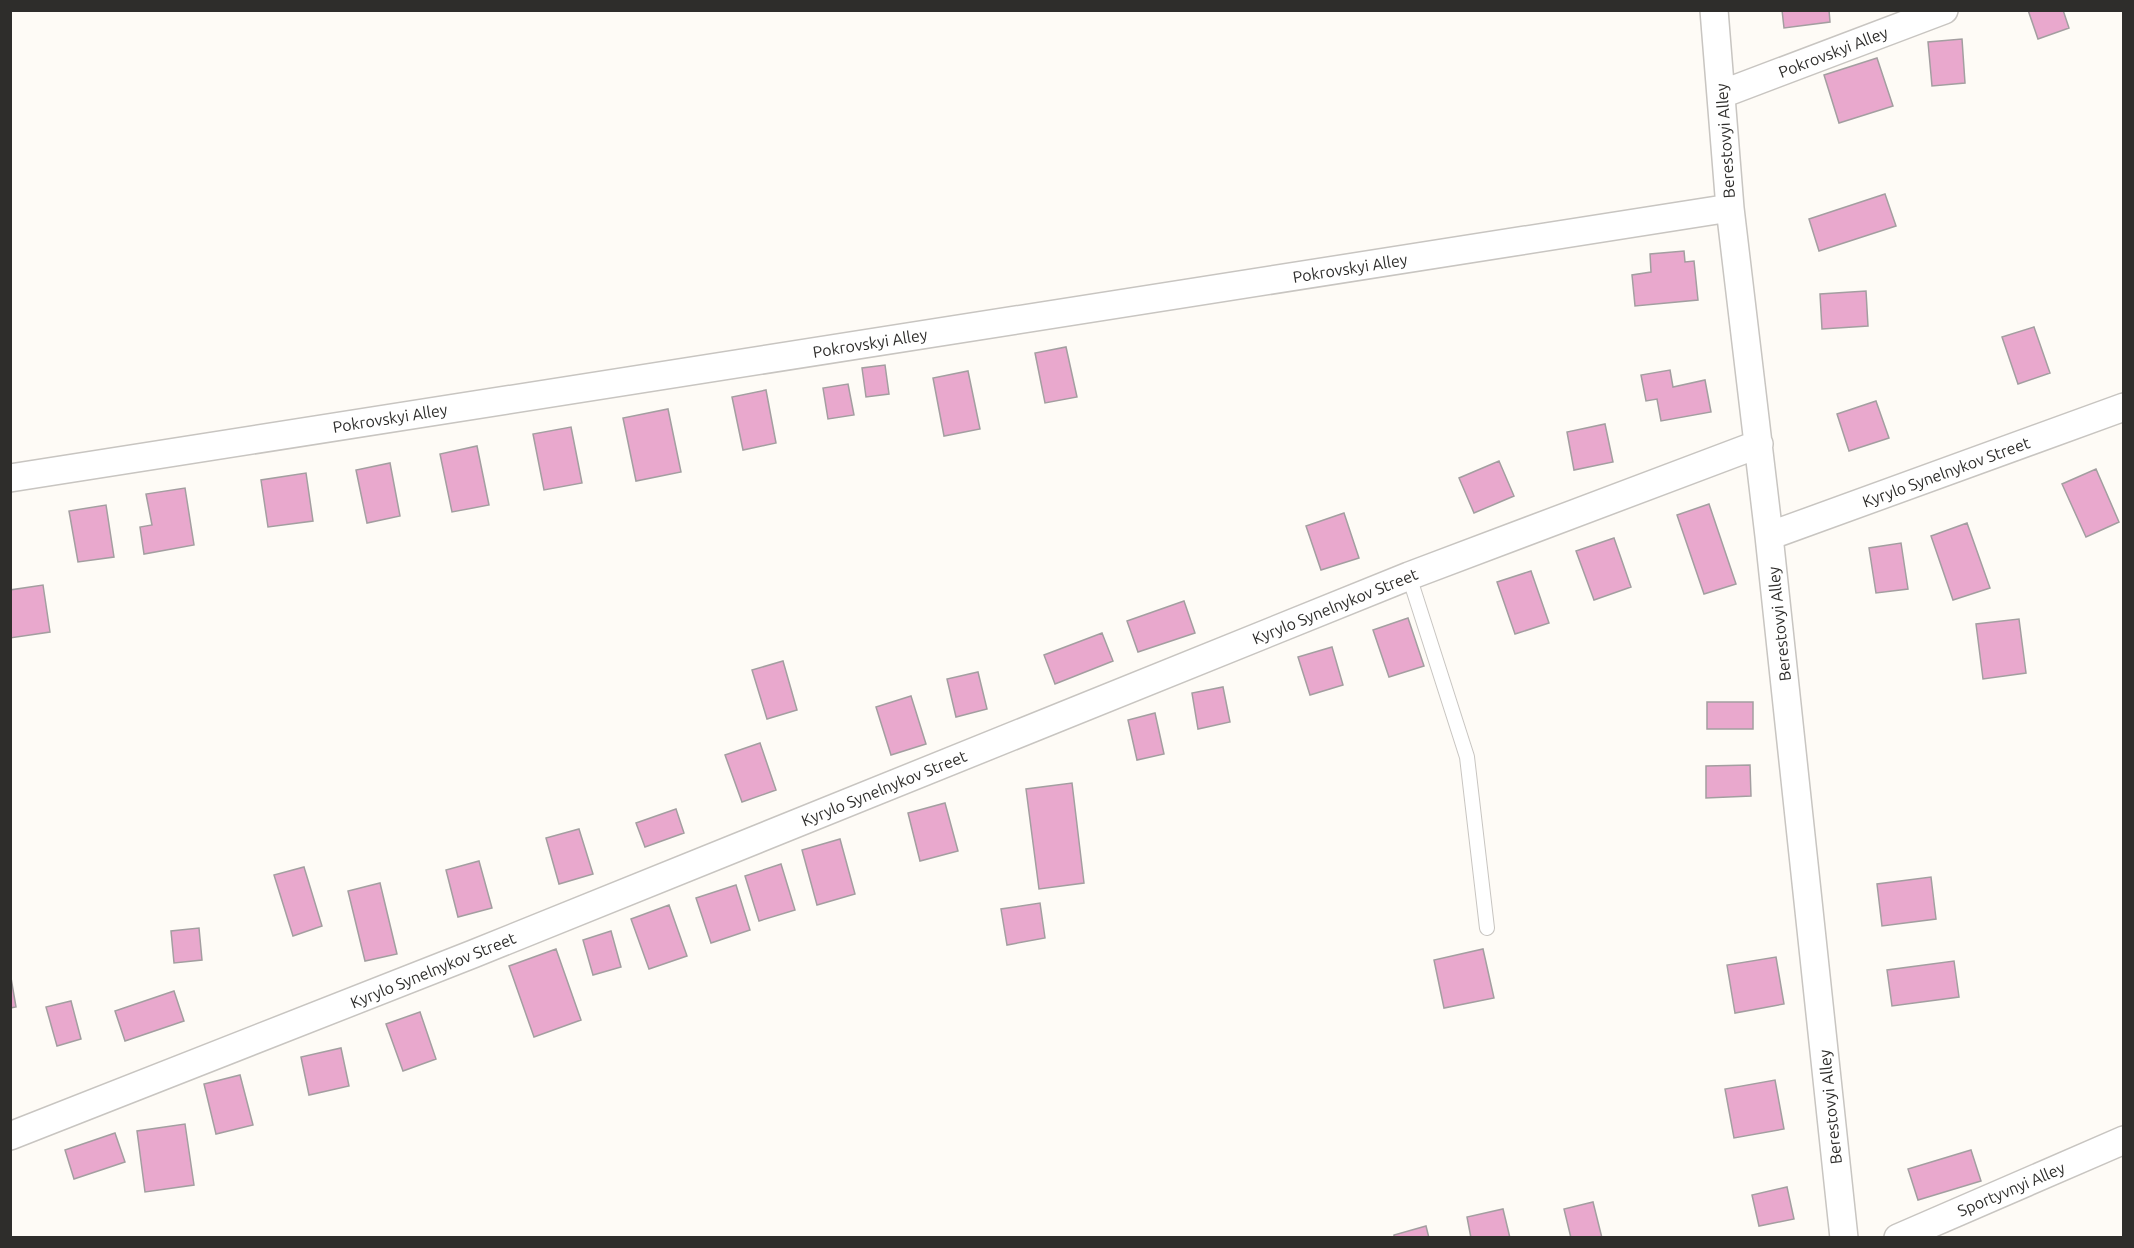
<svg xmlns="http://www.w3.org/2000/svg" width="2134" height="1248" viewBox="0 0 2134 1248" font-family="Ubuntu,sans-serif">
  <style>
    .building { fill: #e9a8cd; stroke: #a39ea0; stroke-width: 1.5 }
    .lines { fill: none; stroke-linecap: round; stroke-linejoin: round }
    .lane-casing { stroke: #c8c5c1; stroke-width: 16 }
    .street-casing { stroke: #c8c5c1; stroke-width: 30 }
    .lane { stroke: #fff; stroke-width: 14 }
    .street { stroke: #fff; stroke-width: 27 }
    .labels { text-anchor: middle; stroke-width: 6; stroke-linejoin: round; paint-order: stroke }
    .street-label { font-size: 16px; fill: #2e2d2b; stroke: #fff }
  </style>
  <rect width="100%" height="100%" fill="#fefbf6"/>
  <path class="building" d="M 1782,10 L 1829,10 L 1830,22 L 1784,28 Z
    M 2028,10 L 2063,10 L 2069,28 L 2038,39 Z
    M 1962,39 L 1965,83 L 1932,86 L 1928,42 Z
    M 1877,58 L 1893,106 L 1839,123 L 1824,75 Z
    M 1885,194 L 1896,226 L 1819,251 L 1809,219 Z
    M 1684,251 L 1685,262 L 1694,261 L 1698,300 L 1635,306 L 1632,275 L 1651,272 L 1650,254 Z
    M 1866,291 L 1868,326 L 1822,329 L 1820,294 Z
    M 2034,327 L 2050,373 L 2018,384 L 2002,337 Z
    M 1066,347 L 1077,397 L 1045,403 L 1035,353 Z
    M 885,365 L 889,394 L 866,397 L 862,368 Z
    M 1670,370 L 1673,387 L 1705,380 L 1711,412 L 1661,421 L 1657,399 L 1646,401 L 1641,375 Z
    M 968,371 L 980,429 L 944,436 L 933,378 Z
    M 848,384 L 854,415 L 828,419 L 823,388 Z
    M 766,390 L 776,443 L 743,450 L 732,397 Z
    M 1876,401 L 1889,438 L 1849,451 L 1837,414 Z
    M 668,409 L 681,472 L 636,481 L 623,418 Z
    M 1605,424 L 1613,462 L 1574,470 L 1567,432 Z
    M 571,427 L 582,483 L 544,490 L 533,434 Z
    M 477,446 L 489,505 L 452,512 L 440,454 Z
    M 1499,461 L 1514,496 L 1474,513 L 1459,478 Z
    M 390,463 L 400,516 L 367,523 L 356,470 Z
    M 2096,469 L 2119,522 L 2086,537 L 2062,484 Z
    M 306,473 L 313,521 L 268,527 L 261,480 Z
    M 185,488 L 194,545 L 144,554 L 140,527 L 152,525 L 146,494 Z
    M 1709,504 L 1736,584 L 1704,594 L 1677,515 Z
    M 106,505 L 114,557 L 78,562 L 69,511 Z
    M 1344,513 L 1359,558 L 1321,570 L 1306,526 Z
    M 1967,523 L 1990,588 L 1953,600 L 1931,536 Z
    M 1614,538 L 1631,587 L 1594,600 L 1576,551 Z
    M 1901,543 L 1908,589 L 1876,593 L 1869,548 Z
    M 1531,571 L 1549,623 L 1515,634 L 1497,582 Z
    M 43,585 L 50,632 L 10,638 L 10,590 Z
    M 1184,601 L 1195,633 L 1138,652 L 1127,621 Z
    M 1408,618 L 1424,666 L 1389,677 L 1373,630 Z
    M 2019,619 L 2026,673 L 1983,679 L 1976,624 Z
    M 1102,633 L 1113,661 L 1055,684 L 1044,655 Z
    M 1332,647 L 1343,685 L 1310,695 L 1298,657 Z
    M 783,661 L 797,710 L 767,719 L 752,670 Z
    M 978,672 L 987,709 L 956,717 L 947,679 Z
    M 1223,687 L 1230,722 L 1198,729 L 1192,693 Z
    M 911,696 L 926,744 L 891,755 L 876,707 Z
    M 1707,702 L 1753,702 L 1753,729 L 1707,729 Z
    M 1155,713 L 1164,754 L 1137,760 L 1128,720 Z
    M 760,743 L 776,790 L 742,802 L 725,755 Z
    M 1750,765 L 1751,796 L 1706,798 L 1706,766 Z
    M 1072,783 L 1084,883 L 1039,889 L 1026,789 Z
    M 945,803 L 958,851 L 920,861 L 908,813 Z
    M 676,809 L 684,833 L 645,847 L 636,823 Z
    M 579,829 L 593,874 L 559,884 L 546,838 Z
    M 840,839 L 855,894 L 817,905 L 802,850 Z
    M 479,861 L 492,908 L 458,917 L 446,870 Z
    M 781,864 L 795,910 L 759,921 L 745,876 Z
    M 304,867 L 322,926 L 293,936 L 274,875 Z
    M 1931,877 L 1936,919 L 1882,926 L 1877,884 Z
    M 380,883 L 397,954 L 365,961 L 348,891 Z
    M 736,885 L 750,930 L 711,943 L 696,898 Z
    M 1040,903 L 1045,938 L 1007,945 L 1001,909 Z
    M 669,905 L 687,956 L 649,969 L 631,919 Z
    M 199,928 L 202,960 L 174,963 L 171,931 Z
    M 611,931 L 621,967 L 593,975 L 583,940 Z
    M 556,949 L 581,1020 L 534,1037 L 509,966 Z
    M 1483,949 L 1494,998 L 1444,1008 L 1434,960 Z
    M 1776,957 L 1784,1004 L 1735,1013 L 1727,965 Z
    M 1954,961 L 1959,997 L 1892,1006 L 1887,970 Z
    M 10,972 L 16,1007 L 10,1008 Z
    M 174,991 L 184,1021 L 125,1041 L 115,1011 Z
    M 71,1001 L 81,1039 L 57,1046 L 46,1007 Z
    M 420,1012 L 436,1059 L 403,1071 L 386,1024 Z
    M 341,1048 L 349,1086 L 309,1095 L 301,1057 Z
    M 240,1075 L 253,1125 L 216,1134 L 204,1084 Z
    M 1775,1080 L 1784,1129 L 1734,1138 L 1725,1089 Z
    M 185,1124 L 194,1185 L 145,1192 L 137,1131 Z
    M 115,1133 L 125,1162 L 74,1179 L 65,1150 Z
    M 1971,1150 L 1981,1181 L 1918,1200 L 1908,1169 Z
    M 1787,1187 L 1794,1219 L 1759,1226 L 1752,1195 Z
    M 1593,1202 L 1602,1238 L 1571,1238 L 1564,1209 Z
    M 1503,1209 L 1510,1238 L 1471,1238 L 1467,1217 Z
    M 1426,1226 L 1429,1238 L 1394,1238 L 1394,1235 Z"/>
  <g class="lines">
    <defs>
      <path id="lane" d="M 1409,576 L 1467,757 L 1487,928"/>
      <path id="street" d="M 1714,10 L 1730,208 L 1769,536 L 1844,1238
        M 1722,94 L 1944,10
        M 10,478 L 1730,208
        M 1769,536 L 2124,407
        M 10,1136 L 473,954 L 1409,576 L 1759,444
        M 1898,1238 L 2124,1140"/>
    </defs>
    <use href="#lane" class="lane-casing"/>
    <use href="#street" class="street-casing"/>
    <use href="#lane" class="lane"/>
    <use href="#street" class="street"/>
  </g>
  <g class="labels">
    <g class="street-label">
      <text transform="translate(1833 52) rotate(-21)" y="6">Pokrovskyi Alley</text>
      <text transform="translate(1725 141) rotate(-94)" y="6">Berestovyi Alley</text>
      <text transform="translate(1350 268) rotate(-9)" y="6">Pokrovskyi Alley</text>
      <text transform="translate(870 343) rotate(-9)" y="6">Pokrovskyi Alley</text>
      <text transform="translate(390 418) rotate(-9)" y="6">Pokrovskyi Alley</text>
      <text transform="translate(1946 472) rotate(-20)" y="6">Kyrylo Synelnykov Street</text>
      <text transform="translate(1335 606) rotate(-22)" y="6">Kyrylo Synelnykov Street</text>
      <text transform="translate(1779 624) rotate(-96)" y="6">Berestovyi Alley</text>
      <text transform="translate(884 788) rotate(-22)" y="6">Kyrylo Synelnykov Street</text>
      <text transform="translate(433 970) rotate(-22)" y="6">Kyrylo Synelnykov Street</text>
      <text transform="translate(1830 1107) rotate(-96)" y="6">Berestovyi Alley</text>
      <text transform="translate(2011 1189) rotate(-23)" y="6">Sportyvnyi Alley</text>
    </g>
  </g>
  <rect width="2134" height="1248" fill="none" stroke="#2e2d2b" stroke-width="24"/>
</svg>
